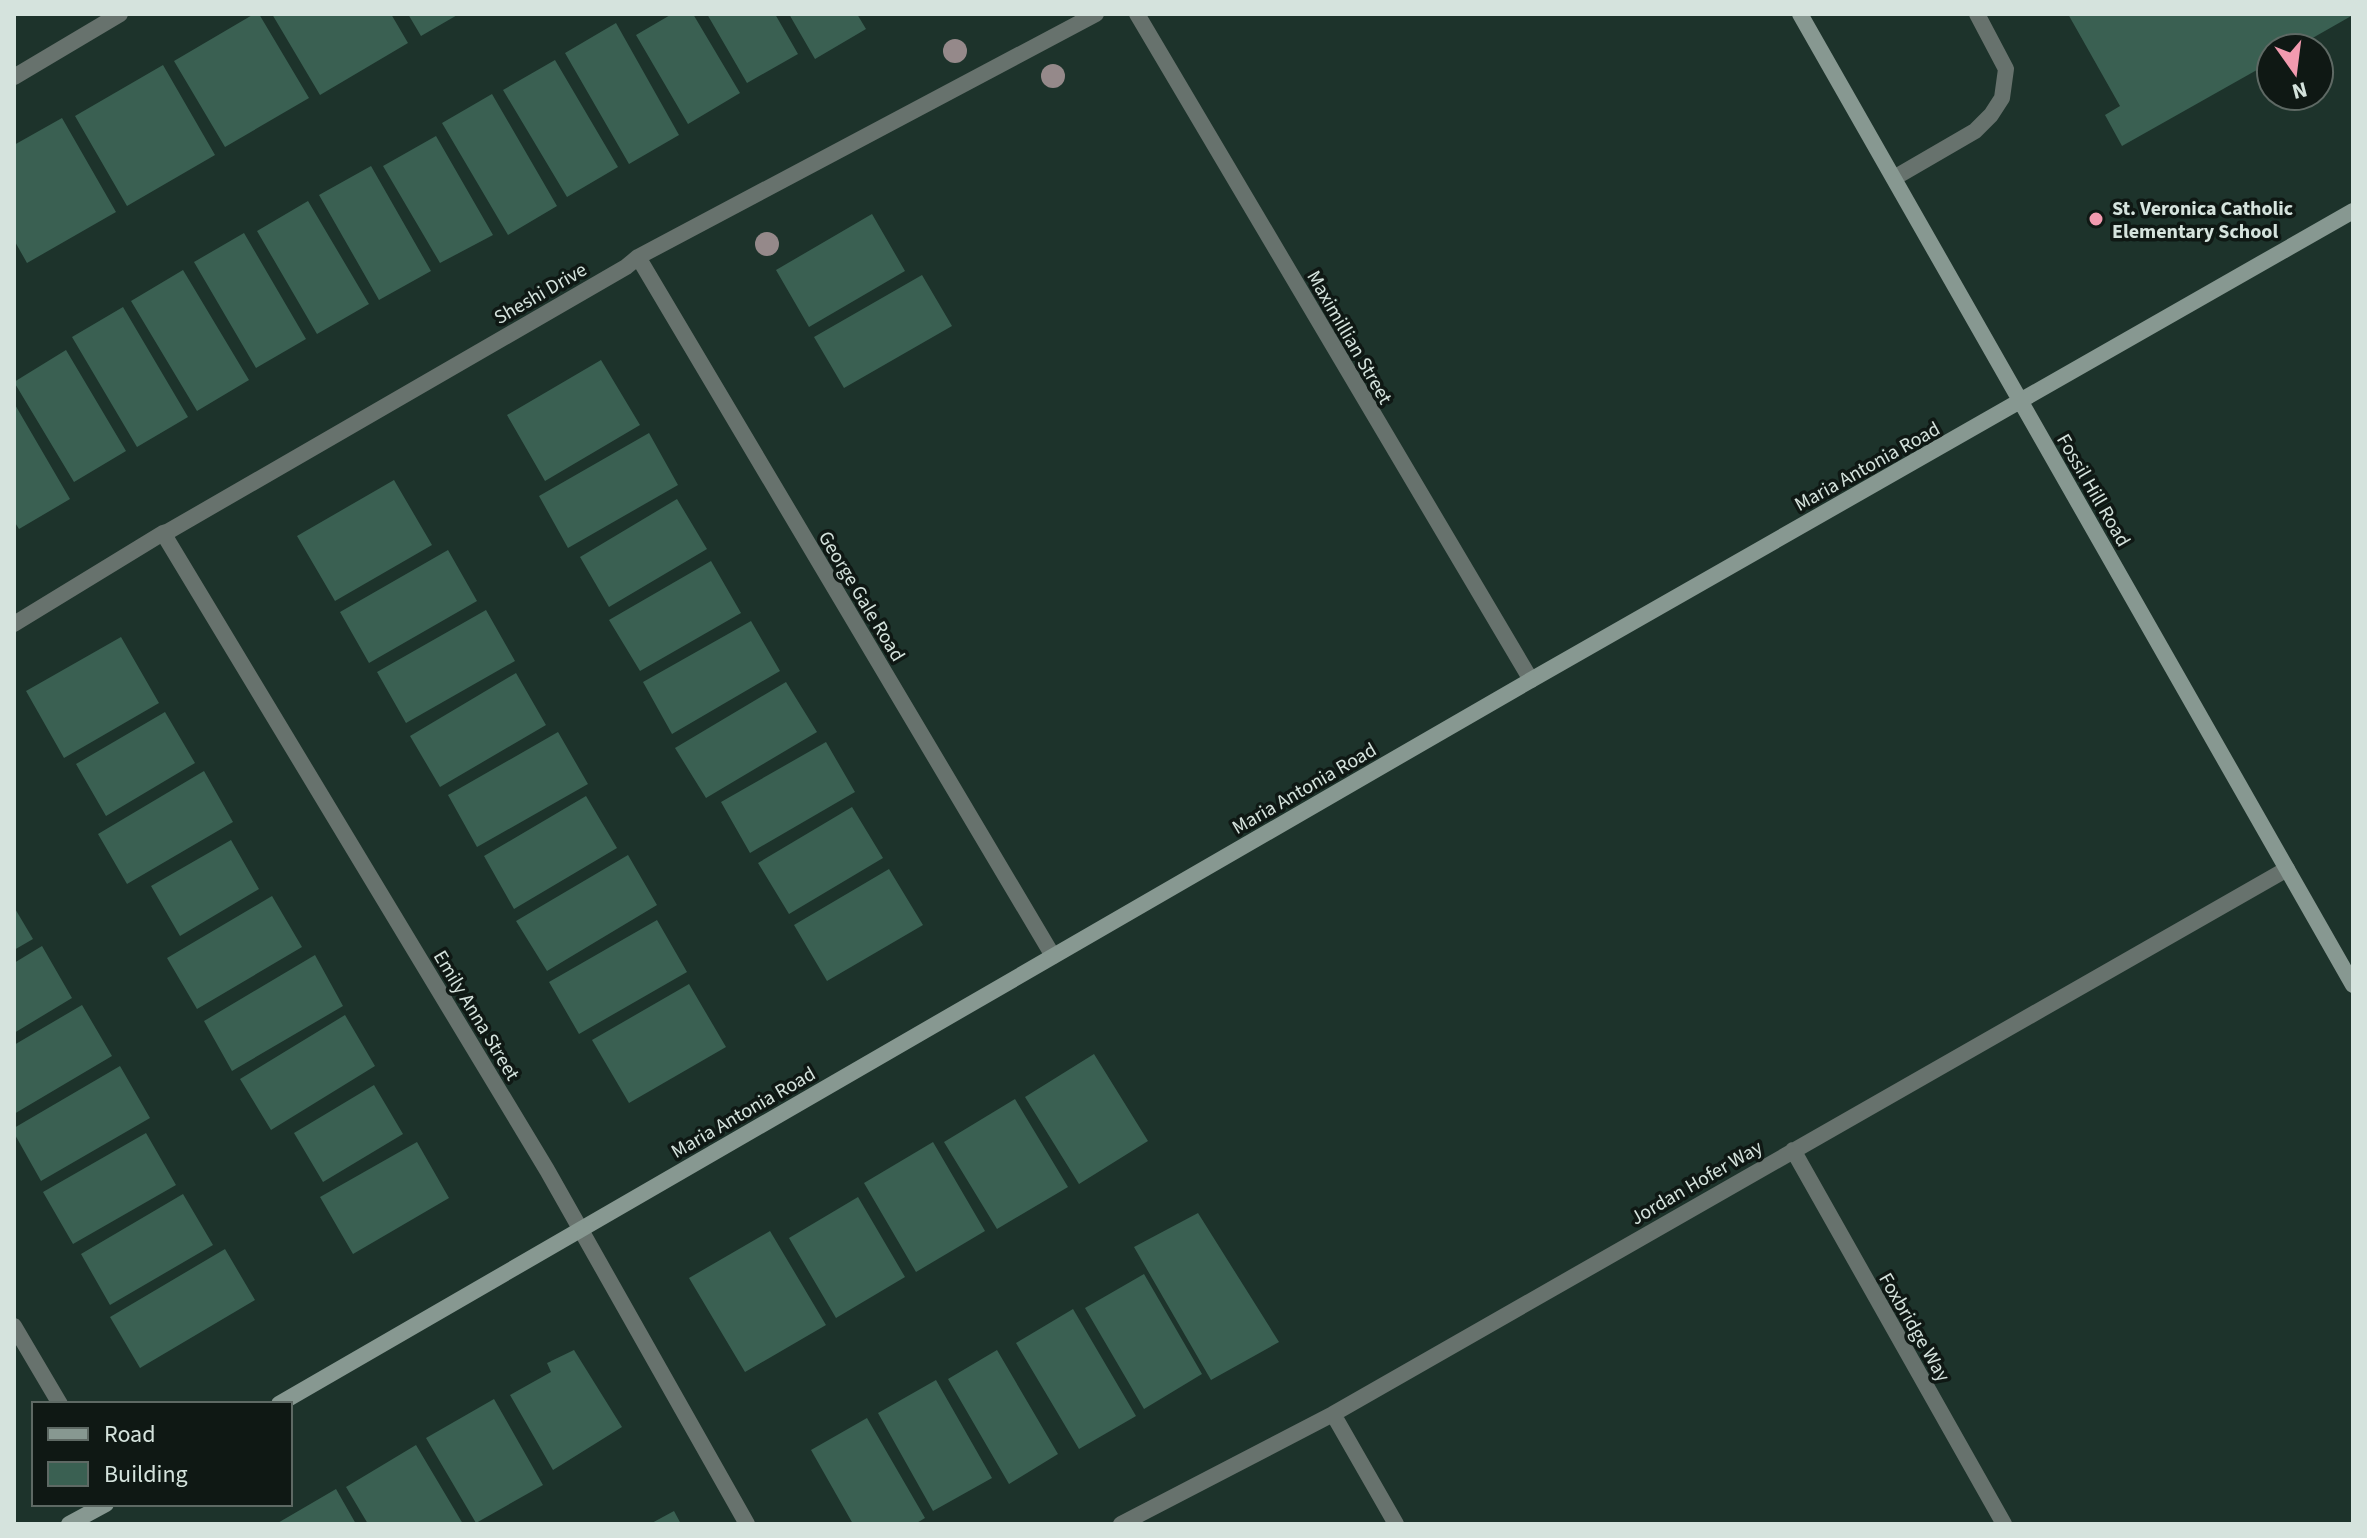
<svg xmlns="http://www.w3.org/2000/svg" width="2367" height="1538" viewBox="0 0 2367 1538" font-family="'Source Sans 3',sans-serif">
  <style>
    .building { fill: #3a6052 }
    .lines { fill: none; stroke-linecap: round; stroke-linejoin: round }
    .lane { stroke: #67726d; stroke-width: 16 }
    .street { stroke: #67726d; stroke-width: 16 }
    .secondary { stroke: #879891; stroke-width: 16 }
    .tree { fill: #95898a }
    .poi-dot { fill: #f29aaf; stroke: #0f1814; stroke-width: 3 }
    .labels { text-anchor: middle; stroke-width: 7; stroke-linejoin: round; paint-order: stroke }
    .poi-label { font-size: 20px; font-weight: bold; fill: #d5e3dd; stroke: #0f1814; text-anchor: start }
    .street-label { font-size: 20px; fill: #d5e3dd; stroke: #0f1814 }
  </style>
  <rect width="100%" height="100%" fill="#1d332b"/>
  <path class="building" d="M 254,14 L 259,14 L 309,98 L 225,147 L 174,61 Z
    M 272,14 L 391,14 L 408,43 L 320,95 Z
    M 408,14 L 459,14 L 421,36 Z
    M 672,14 L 693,14 L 740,93 L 688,124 L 636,35 Z
    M 707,14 L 775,14 L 798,54 L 747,83 Z
    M 789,14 L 857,14 L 866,29 L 815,59 Z
    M 2068,14 L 2353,14 L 2353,15 L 2295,48 L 2271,48 L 2271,62 L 2122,146 L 2105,115 L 2120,106 Z
    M 616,23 L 679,135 L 629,164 L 565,53 Z
    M 555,60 L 618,167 L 567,197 L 503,90 Z
    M 163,65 L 215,155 L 127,206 L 75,116 Z
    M 492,94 L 557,206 L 508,235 L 442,123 Z
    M 62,118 L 116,212 L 27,263 L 14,240 L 14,145 Z
    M 436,136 L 493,235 L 440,263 L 383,166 Z
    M 371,166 L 431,271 L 379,300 L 319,195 Z
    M 308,201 L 369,304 L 317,334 L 257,231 Z
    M 872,214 L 905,271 L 809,327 L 776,270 Z
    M 244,233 L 306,339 L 256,368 L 194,262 Z
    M 183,270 L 249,380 L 197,411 L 131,301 Z
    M 922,275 L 952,326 L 844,388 L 814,337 Z
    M 123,307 L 188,417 L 137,447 L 72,337 Z
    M 66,350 L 126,451 L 74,482 L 14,382 Z
    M 601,360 L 640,425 L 545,481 L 507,415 Z
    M 14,403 L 70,499 L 19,529 L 14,521 Z
    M 649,433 L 678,485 L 568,548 L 539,496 Z
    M 394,480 L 432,545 L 335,601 L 297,536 Z
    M 677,499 L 707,549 L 609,607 L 580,557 Z
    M 448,550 L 477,601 L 369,663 L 340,612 Z
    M 711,561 L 741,613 L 640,671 L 609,620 Z
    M 486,610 L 515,661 L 406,723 L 377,672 Z
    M 751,621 L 780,671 L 672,734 L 643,682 Z
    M 121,637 L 159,703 L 64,758 L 26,691 Z
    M 516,673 L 546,725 L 440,787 L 410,736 Z
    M 786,682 L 817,732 L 706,798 L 675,748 Z
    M 165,712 L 195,763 L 106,816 L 76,764 Z
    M 558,732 L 588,784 L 477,847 L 448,795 Z
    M 826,742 L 855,792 L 750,853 L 721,802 Z
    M 204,771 L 233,822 L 127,884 L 98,834 Z
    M 586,796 L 617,848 L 514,909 L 484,856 Z
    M 852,807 L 883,858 L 789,914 L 758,863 Z
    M 231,840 L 259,889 L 180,936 L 151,886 Z
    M 628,855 L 657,905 L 547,971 L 516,921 Z
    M 889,869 L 923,925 L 827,981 L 794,925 Z
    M 272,896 L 302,947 L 197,1009 L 167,958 Z
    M 14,907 L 33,939 L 14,950 Z
    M 657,920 L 687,972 L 579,1034 L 549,982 Z
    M 42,946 L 72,998 L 14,1033 L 14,963 Z
    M 315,955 L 343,1006 L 232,1071 L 204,1021 Z
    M 689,984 L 726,1047 L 629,1103 L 592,1040 Z
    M 82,1005 L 112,1056 L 14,1114 L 14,1045 Z
    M 345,1015 L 375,1066 L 271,1130 L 240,1079 Z
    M 1094,1054 L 1148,1141 L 1079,1184 L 1025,1097 Z
    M 120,1066 L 150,1118 L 41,1181 L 14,1133 L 14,1128 Z
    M 374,1085 L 403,1134 L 323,1182 L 294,1133 Z
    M 1015,1099 L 1068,1187 L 997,1229 L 944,1142 Z
    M 146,1133 L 176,1185 L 73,1244 L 43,1192 Z
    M 417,1142 L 449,1198 L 353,1254 L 320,1197 Z
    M 933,1142 L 985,1231 L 916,1272 L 864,1183 Z
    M 183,1194 L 213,1245 L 110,1305 L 81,1254 Z
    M 858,1197 L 905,1277 L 836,1318 L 789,1238 Z
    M 1198,1213 L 1279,1342 L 1211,1380 L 1134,1247 Z
    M 770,1231 L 826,1325 L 745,1372 L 689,1278 Z
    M 225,1249 L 255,1300 L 140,1368 L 110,1317 Z
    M 1144,1274 L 1202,1374 L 1144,1409 L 1085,1308 Z
    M 1073,1309 L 1136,1416 L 1079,1449 L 1016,1343 Z
    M 574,1350 L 622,1427 L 553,1470 L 510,1395 L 551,1372 L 547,1363 Z
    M 997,1350 L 1058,1454 L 1009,1484 L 948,1379 Z
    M 936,1380 L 992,1478 L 933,1511 L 878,1413 Z
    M 494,1399 L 543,1485 L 476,1523 L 426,1438 Z
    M 867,1418 L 925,1518 L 915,1524 L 853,1524 L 811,1450 Z
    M 416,1445 L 463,1524 L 368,1524 L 346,1487 Z
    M 336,1489 L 356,1524 L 276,1524 Z
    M 674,1511 L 681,1524 L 650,1524 Z"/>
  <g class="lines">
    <path class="lane" d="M 1894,178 L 1975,131 L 1991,115 L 2002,98 L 2006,69 L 1977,14"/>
    <path class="street" d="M 1137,14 L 1531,680
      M 14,77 L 120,14
      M 638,257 L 1053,956
      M 163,533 L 547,1170 L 747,1524
      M 14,624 L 163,533 L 169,531 L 626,267 L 638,257 L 1096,14
      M 1793,1150 L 2004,1524
      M 14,1326 L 60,1404
      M 1333,1414 L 1396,1524
      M 1121,1524 L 1333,1414 L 2287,869"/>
    <path class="secondary" d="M 1800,14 L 2353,985
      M 279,1404 L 1531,680 L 2353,211
      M 69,1524 L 106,1504"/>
  </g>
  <g class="tree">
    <circle cx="955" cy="51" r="12"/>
    <circle cx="1053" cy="76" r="12"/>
    <circle cx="767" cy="244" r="12"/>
  </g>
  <circle class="poi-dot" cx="2096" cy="219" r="8"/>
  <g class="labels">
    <g class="poi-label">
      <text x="2112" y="215">St. Veronica Catholic<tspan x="2112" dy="23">Elementary School</tspan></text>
    </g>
    <g class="street-label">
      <text transform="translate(540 293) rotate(-30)" y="7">Sheshi Drive</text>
      <text transform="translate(1350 337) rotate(60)" y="7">Maximillian Street</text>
      <text transform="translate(1867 466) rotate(-29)" y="7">Maria Antonia Road</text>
      <text transform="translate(2094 490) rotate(60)" y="7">Fossil Hill Road</text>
      <text transform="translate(862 596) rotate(59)" y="7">George Gale Road</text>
      <text transform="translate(1304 788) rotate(-30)" y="7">Maria Antonia Road</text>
      <text transform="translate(477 1015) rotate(59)" y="7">Emily Anna Street</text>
      <text transform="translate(743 1112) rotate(-30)" y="7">Maria Antonia Road</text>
      <text transform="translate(1696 1182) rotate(-30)" y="7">Jordan Hofer Way</text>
      <text transform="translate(1915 1327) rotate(60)" y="7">Foxbridge Way</text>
    </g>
  </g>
  <rect width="2367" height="1538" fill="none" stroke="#d5e3dd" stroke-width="32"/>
  <rect x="32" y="1402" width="260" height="104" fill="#0f1814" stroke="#5e6964" stroke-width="2"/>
  <rect x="48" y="1428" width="40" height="12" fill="#879891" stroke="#5e6964" stroke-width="2"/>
  <text x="104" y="1442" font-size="24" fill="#d5e3dd">Road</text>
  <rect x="48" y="1462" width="40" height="24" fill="#3a6052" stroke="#5e6964" stroke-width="2"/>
  <text x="104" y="1482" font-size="24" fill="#d5e3dd">Building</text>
  <g transform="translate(2295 72) rotate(166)"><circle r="38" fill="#0f1814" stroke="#5e6964" stroke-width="2"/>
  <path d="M0-6L14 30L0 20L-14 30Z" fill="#f29aaf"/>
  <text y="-12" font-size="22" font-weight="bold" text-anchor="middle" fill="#d5e3dd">N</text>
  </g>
</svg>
